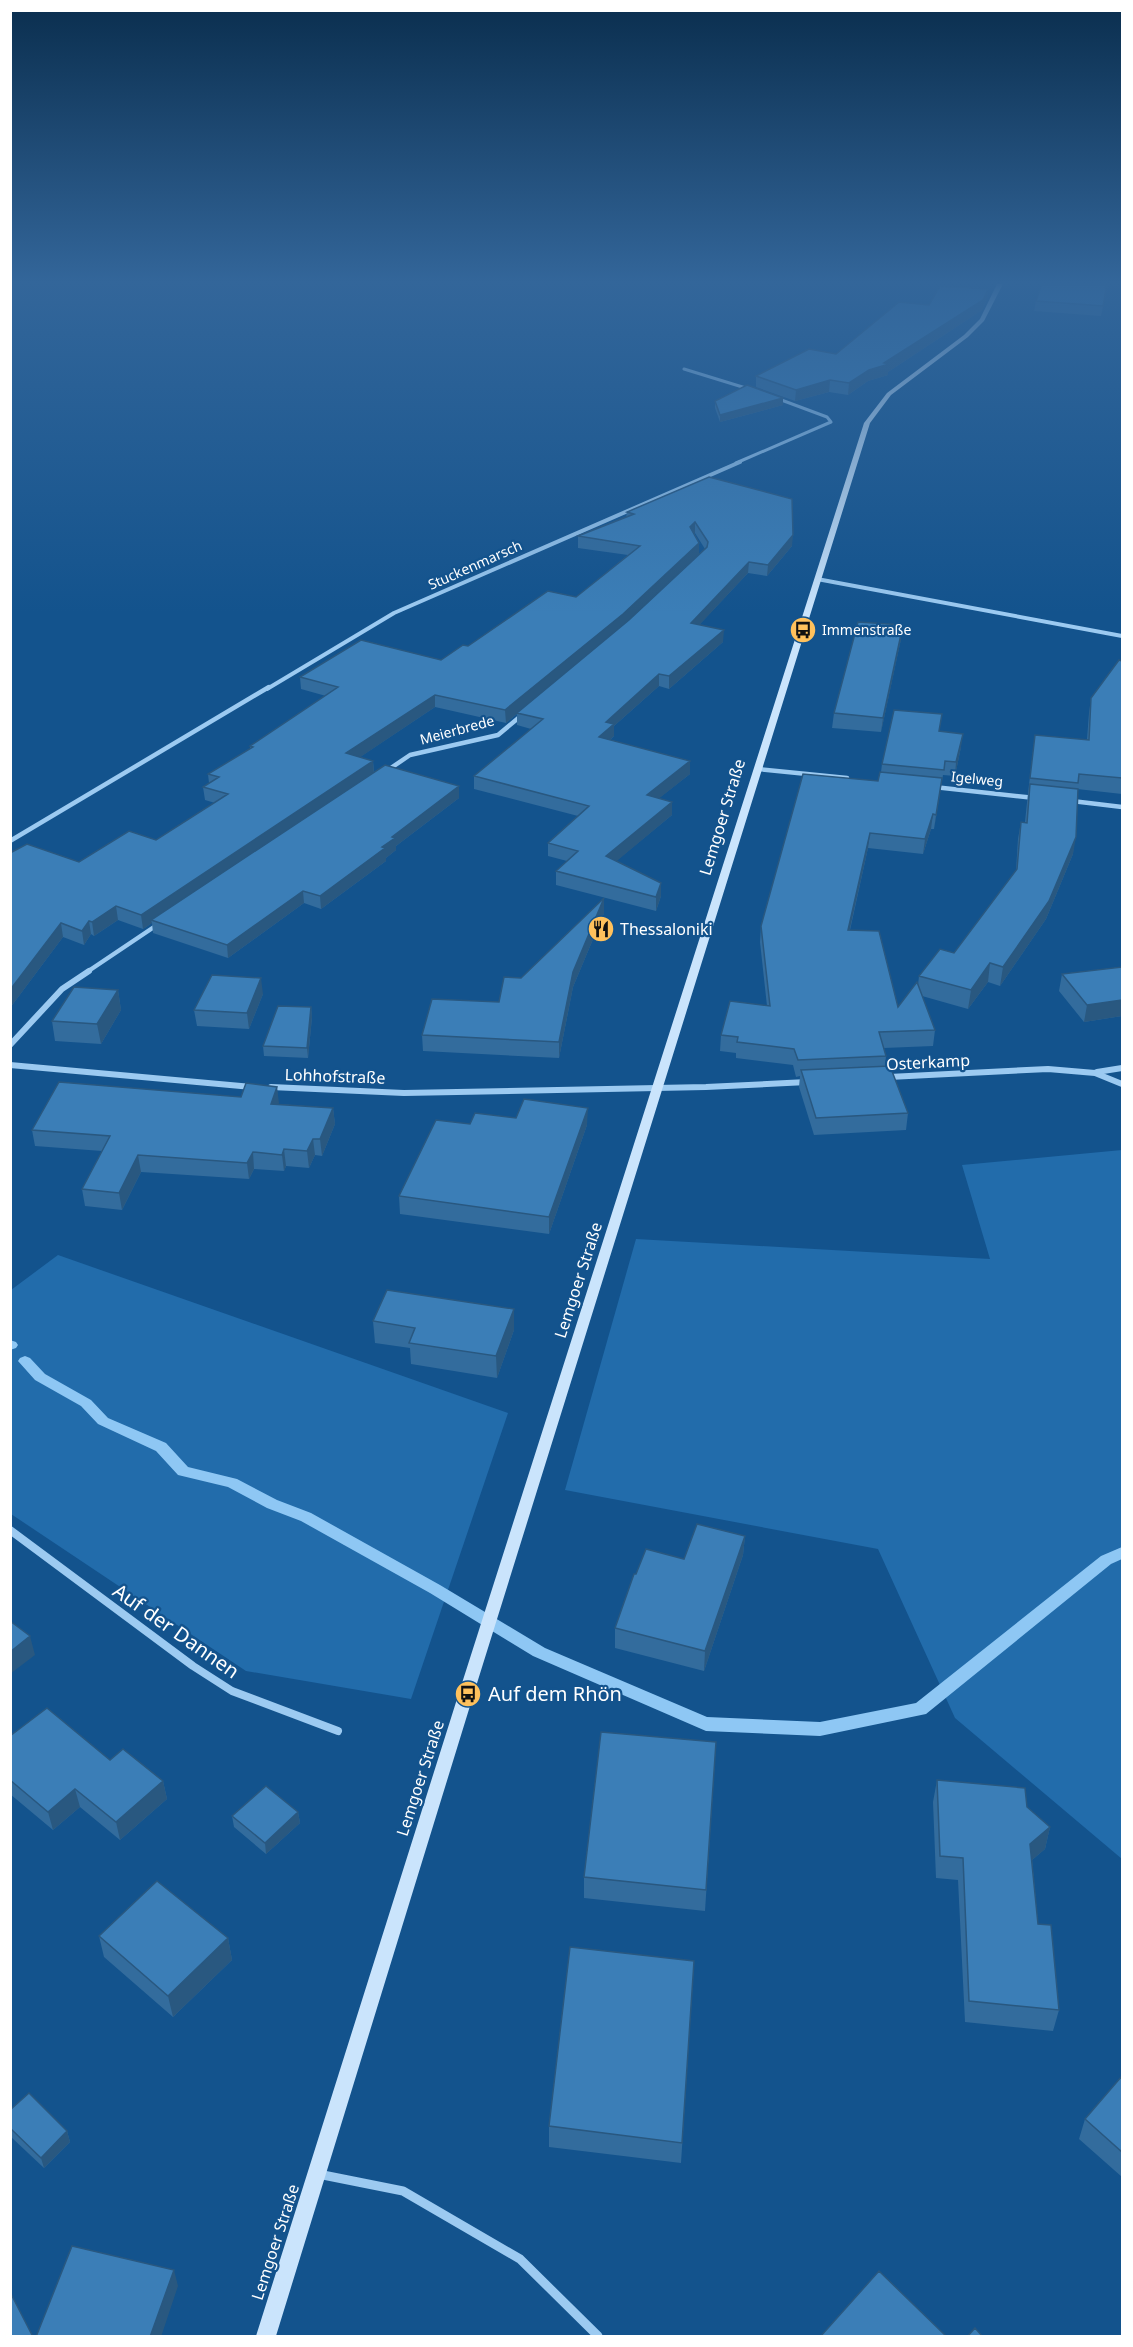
<svg xmlns="http://www.w3.org/2000/svg" width="1133" height="2347" viewBox="0 0 1133 2347" font-family="'Noto Sans',sans-serif">
  <style>
    .green { fill: #226cab }
    .lines { fill: none; stroke-linecap: round; stroke-linejoin: round }
    .stream { fill: #8ec7f4; fill-rule: evenodd }
    .minor-far5 { stroke: #9ccaf1; stroke-width: 3 }
    .minor-far4 { stroke: #9ccaf1; stroke-width: 4 }
    .minor-far3 { stroke: #9ccaf1; stroke-width: 4.5 }
    .minor-far2 { stroke: #9ccaf1; stroke-width: 6 }
    .minor-far1 { stroke: #9ccaf1; stroke-width: 8 }
    .minor { stroke: #9ccaf1; stroke-width: 9 }
    .secondary { fill: #cae4fc; fill-rule: evenodd }
    .wall { fill: #336c9d; fill-rule: evenodd }
    .shaded-wall { fill: #295880 }
    .building { fill: #3b7eb7; stroke: #295880; stroke-width: 1.5 }
    .labels { text-anchor: middle; stroke-width: 4.5; stroke-linejoin: round; paint-order: stroke }
    .far-street-label { font-size: 14px; fill: #fff; stroke: #13538d }
    .far-poi-label { font-size: 14px; fill: #fff; stroke: #13538d; text-anchor: start }
    .street-label { font-size: 16px; fill: #fff; stroke: #13538d }
    .poi-label { font-size: 16px; fill: #fff; stroke: #13538d; text-anchor: start }
    .near-street-label { font-size: 20px; fill: #fff; stroke: #13538d }
    .near-poi-label { font-size: 20px; fill: #fff; stroke: #13538d; text-anchor: start }
  </style>
  <rect width="100%" height="100%" fill="#13538d"/>
  <path class="green" d="M 1122,1150 L 1122,1859 L 955,1718 L 878,1549 L 565,1490 L 636,1239 L 990,1259 L 962,1165 Z
    M 58,1255 L 508,1413 L 411,1699 L 246,1671 L 11,1514 L 11,1290 Z"/>
  <g class="lines">
    <path class="stream" d="M 10,1340 L 16,1342 L 18,1345 L 16,1348 L 10,1350 Z
      M 25,1356 L 30,1358 L 45,1374 L 91,1400 L 108,1418 L 166,1443 L 188,1467 L 237,1479 L 277,1500 L 311,1513 L 440,1585 L 545,1648 L 707,1717 L 820,1722 L 916,1703 L 1101,1556 L 1122,1547 L 1122,1559 L 1111,1564 L 926,1714 L 820,1736 L 706,1731 L 533,1656 L 430,1593 L 301,1521 L 267,1508 L 228,1487 L 178,1475 L 156,1451 L 98,1424 L 81,1406 L 35,1380 L 18,1361 L 20,1358 Z"/>
    <path class="minor-far5" d="M 684,369 L 749,389
      M 736,463 L 831,422 L 827,417 L 776,398"/>
    <path class="minor-far4" d="M 817,579 L 1122,636
      M 267,689 L 394,613 L 740,462"/>
    <path class="minor-far3" d="M 758,769 L 847,778
      M 385,772 L 410,755 L 498,735 L 522,715
      M 934,787 L 1035,798
      M 1072,801 L 1122,807
      M 10,841 L 269,687
      M 87,972 L 157,925"/>
    <path class="minor-far2" d="M 10,1045 L 62,989 L 89,971
      M 10,1065 L 252,1087
      M 1097,1072 L 1122,1068
      M 889,1077 L 1048,1069 L 1095,1073 L 1122,1084
      M 271,1087 L 404,1093 L 706,1087 L 807,1082"/>
    <path class="minor-far1" d="M 10,1530 L 193,1666 L 232,1691 L 338,1731"/>
    <path class="minor" d="M 318,2174 L 403,2191 L 520,2259 L 598,2336"/>
    <path class="secondary" d="M 997,284 L 1003,284 L 984,321 L 968,337 L 891,395 L 870,423 L 478,1680 L 276,2336 L 256,2336 L 463,1680 L 864,423 L 887,393 L 964,335 L 980,319 Z"/>
  </g>
  <path class="wall" d="M 1108,284 L 1101,316 L 1034,311 L 1036,301 Z
    M 988,289 L 987,299 L 982,310 L 888,372 L 888,375 L 868,381 L 848,395 L 829,392 L 795,401 L 756,387 L 756,376 L 836,354 L 929,305 Z
    M 715,401 L 783,405 L 720,422 L 715,408 Z
    M 709,477 L 792,546 L 767,576 L 748,573 L 699,625 L 723,642 L 669,689 L 659,686 L 614,726 L 614,736 L 610,740 L 690,761 L 690,774 L 659,798 L 672,815 L 616,861 L 661,883 L 661,896 L 656,911 L 556,885 L 556,871 L 567,861 L 548,856 L 548,843 L 578,816 L 474,789 L 474,776 L 531,729 L 517,725 L 517,714 L 506,723 L 435,707 L 360,757 L 373,761 L 374,772 L 459,798 L 396,846 L 396,850 L 386,858 L 386,861 L 321,909 L 304,903 L 228,958 L 153,933 L 152,923 L 143,929 L 118,920 L 94,936 L 91,934 L 84,945 L 63,937 L 10,1008 L 79,862 L 156,840 L 215,803 L 205,800 L 203,787 L 209,783 L 208,774 L 250,749 L 250,746 L 326,696 L 301,689 L 300,677 L 441,660 L 468,646 L 576,597 L 628,555 L 578,548 L 578,536 L 626,517 L 627,512 ZM 694,533 L 695,533 L 705,549 L 640,610 L 699,554 L 699,543 Z
    M 901,639 L 881,732 L 832,728 L 834,713 Z
    M 1122,661 L 1122,794 L 1077,789 L 1073,854 L 1046,919 L 1000,986 L 988,982 L 968,1009 L 922,996 L 935,1030 L 933,1046 L 884,1048 L 886,1056 L 885,1066 L 908,1113 L 906,1130 L 814,1135 L 799,1087 L 800,1076 L 796,1077 L 793,1065 L 736,1058 L 736,1053 L 720,1051 L 721,1035 L 767,1006 L 760,942 L 761,926 L 878,781 L 881,772 L 882,764 L 940,731 L 961,747 L 955,776 L 943,775 L 934,829 L 931,829 L 923,854 L 868,848 L 850,930 L 898,1007 L 918,985 L 919,976 L 954,953 L 1016,871 L 1018,839 L 1021,822 L 1025,822 L 1028,793 L 1035,735 L 1087,740 L 1089,713 L 1091,698 Z
    M 604,913 L 573,987 L 559,1058 L 423,1051 L 422,1035 L 499,1002 Z
    M 1122,967 L 1122,1016 L 1084,1022 L 1059,991 L 1062,974 Z
    M 118,990 L 121,1010 L 101,1044 L 55,1041 L 52,1021 Z
    M 263,994 L 249,1029 L 197,1026 L 194,1010 Z
    M 311,1007 L 312,1017 L 308,1058 L 264,1056 L 263,1046 Z
    M 277,1087 L 278,1104 L 333,1108 L 335,1124 L 322,1156 L 315,1155 L 309,1168 L 286,1166 L 284,1171 L 254,1169 L 249,1179 L 141,1172 L 122,1210 L 85,1206 L 82,1189 L 102,1151 L 35,1146 L 32,1130 L 241,1097 Z
    M 516,1118 L 587,1125 L 549,1234 L 400,1214 L 399,1196 L 470,1124 Z
    M 373,1321 L 514,1330 L 497,1378 L 411,1364 L 410,1348 L 375,1343 Z
    M 745,1536 L 743,1555 L 704,1671 L 615,1648 L 615,1628 L 636,1574 L 684,1559 Z
    M 10,1736 L 110,1760 L 163,1781 L 167,1799 L 120,1840 L 80,1807 L 53,1830 L 10,1794 Z
    M 716,1742 L 705,1911 L 584,1898 L 584,1877 Z
    M 937,1780 L 1027,1807 L 1050,1827 L 1045,1849 L 1032,1860 L 1038,1924 L 1059,2010 L 1053,2031 L 965,2022 L 958,1880 L 936,1878 L 933,1802 Z
    M 298,1812 L 300,1823 L 266,1854 L 234,1827 L 232,1816 Z
    M 99,1936 L 228,1938 L 232,1960 L 173,2017 L 104,1957 Z
    M 694,1961 L 681,2163 L 549,2147 L 549,2126 Z
    M 1122,2076 L 1122,2177 L 1079,2139 L 1085,2119 Z
    M 10,2110 L 67,2131 L 70,2142 L 44,2168 L 10,2136 Z"/>
  <path class="shaded-wall" d="M 988,289 L 987,299 L 982,310 L 888,372 L 888,375 L 868,381 L 848,395 L 849,383 L 869,370 L 884,363 Z
    M 830,380 L 829,392 L 795,401 L 796,390 Z
    M 783,398 L 783,405 L 720,422 L 720,415 Z
    M 695,522 L 695,533 L 690,538 L 690,527 Z
    M 793,535 L 792,546 L 767,576 L 768,565 Z
    M 699,543 L 699,554 L 623,626 L 506,723 L 505,710 Z
    M 749,562 L 748,573 L 690,635 L 691,623 Z
    M 903,625 L 901,639 L 881,732 L 883,718 Z
    M 724,630 L 723,642 L 669,689 L 669,676 Z
    M 659,674 L 659,686 L 614,726 L 614,736 L 599,750 L 599,737 L 606,722 Z
    M 435,695 L 435,707 L 347,766 L 346,753 Z
    M 963,734 L 961,747 L 955,776 L 956,762 Z
    M 373,761 L 374,774 L 151,920 L 152,923 L 143,929 L 141,915 Z
    M 690,761 L 690,774 L 647,808 L 647,795 Z
    M 942,778 L 940,793 L 934,829 L 936,815 Z
    M 459,786 L 459,798 L 396,846 L 396,850 L 386,858 L 386,861 L 321,909 L 320,896 L 382,847 L 392,837 Z
    M 672,802 L 672,815 L 606,870 L 606,856 Z
    M 933,814 L 931,829 L 923,854 L 925,839 Z
    M 870,833 L 868,848 L 846,946 L 848,930 Z
    M 1076,837 L 1073,854 L 1046,919 L 1000,986 L 1003,967 Z
    M 661,883 L 661,896 L 656,911 L 656,897 Z
    M 303,891 L 304,903 L 228,958 L 227,945 Z
    M 604,898 L 604,913 L 573,987 L 559,1058 L 559,1042 L 573,972 Z
    M 116,906 L 118,920 L 94,936 L 92,922 Z
    M 89,921 L 91,934 L 84,945 L 82,931 Z
    M 61,923 L 63,937 L 10,1008 L 10,990 Z
    M 990,963 L 988,982 L 968,1009 L 971,990 Z
    M 261,978 L 263,994 L 249,1029 L 247,1013 Z
    M 118,990 L 121,1010 L 101,1044 L 97,1024 Z
    M 1122,1000 L 1122,1016 L 1084,1022 L 1087,1005 Z
    M 311,1007 L 312,1017 L 308,1058 L 307,1048 Z
    M 277,1087 L 279,1103 L 273,1120 L 271,1104 Z
    M 333,1108 L 335,1124 L 322,1156 L 320,1139 Z
    M 588,1108 L 587,1125 L 549,1234 L 549,1217 Z
    M 313,1139 L 315,1155 L 309,1168 L 307,1151 Z
    M 284,1149 L 286,1166 L 284,1171 L 282,1155 Z
    M 253,1152 L 254,1169 L 249,1179 L 247,1163 Z
    M 138,1155 L 141,1172 L 122,1210 L 119,1193 Z
    M 514,1309 L 514,1330 L 497,1378 L 496,1356 Z
    M 745,1536 L 743,1555 L 704,1671 L 705,1651 Z
    M 30,1636 L 35,1655 L 10,1674 L 10,1652 Z
    M 163,1781 L 167,1799 L 120,1840 L 116,1822 Z
    M 75,1789 L 80,1807 L 53,1830 L 48,1812 Z
    M 298,1812 L 300,1823 L 266,1854 L 265,1843 Z
    M 1050,1827 L 1045,1849 L 1025,1866 L 1030,1844 Z
    M 228,1938 L 232,1960 L 173,2017 L 168,1996 Z
    M 67,2131 L 70,2142 L 44,2168 L 41,2158 Z
    M 174,2270 L 178,2286 L 161,2337 L 150,2337 Z"/>
  <path class="building" d="M 1042,284 L 1107,284 L 1103,306 L 1036,301 Z
    M 940,286 L 988,289 L 983,300 L 884,363 L 889,364 L 869,370 L 849,383 L 830,380 L 796,390 L 756,376 L 809,349 L 836,354 L 899,302 L 929,305 Z
    M 747,385 L 783,398 L 720,415 L 715,401 Z
    M 709,477 L 792,499 L 793,535 L 768,565 L 749,562 L 691,623 L 724,630 L 669,676 L 659,674 L 606,722 L 614,724 L 599,737 L 690,761 L 647,795 L 672,802 L 606,856 L 661,883 L 656,897 L 556,871 L 578,851 L 548,843 L 589,806 L 474,776 L 543,719 L 517,713 L 629,620 L 707,547 L 708,542 L 695,522 L 690,527 L 699,543 L 623,614 L 505,710 L 435,695 L 346,753 L 373,761 L 141,915 L 116,906 L 92,922 L 89,921 L 82,931 L 61,923 L 10,990 L 10,853 L 27,844 L 79,862 L 129,831 L 156,840 L 228,794 L 203,787 L 219,777 L 208,774 L 253,747 L 250,746 L 338,687 L 300,677 L 361,640 L 441,660 L 463,645 L 468,646 L 548,591 L 576,597 L 640,546 L 578,536 L 634,514 L 627,512 Z
    M 858,622 L 903,625 L 883,718 L 834,713 Z
    M 1119,660 L 1122,661 L 1122,778 L 1079,774 L 1078,783 L 1030,778 L 1035,735 L 1089,740 L 1091,698 Z
    M 894,710 L 942,714 L 939,731 L 963,734 L 956,762 L 945,761 L 944,770 L 882,764 Z
    M 385,765 L 459,786 L 392,837 L 395,838 L 382,847 L 385,848 L 320,896 L 303,891 L 227,945 L 151,920 Z
    M 880,772 L 942,778 L 936,815 L 933,814 L 925,839 L 870,833 L 848,930 L 879,931 L 898,1007 L 917,982 L 935,1030 L 879,1032 L 886,1056 L 798,1060 L 794,1049 L 737,1042 L 738,1037 L 721,1035 L 730,1001 L 770,1006 L 761,926 L 803,774 L 878,781 Z
    M 1030,784 L 1078,789 L 1076,837 L 1049,901 L 1003,967 L 990,963 L 971,990 L 919,976 L 940,949 L 954,953 L 1017,869 L 1021,822 L 1027,823 Z
    M 604,898 L 573,972 L 559,1042 L 422,1035 L 432,999 L 499,1002 L 504,977 L 521,978 Z
    M 1122,967 L 1122,1000 L 1087,1005 L 1062,974 Z
    M 212,975 L 261,978 L 247,1013 L 194,1010 Z
    M 74,987 L 118,990 L 97,1024 L 52,1021 Z
    M 278,1006 L 311,1007 L 307,1048 L 263,1046 Z
    M 890,1066 L 908,1113 L 816,1118 L 801,1070 Z
    M 59,1082 L 241,1097 L 246,1083 L 277,1087 L 271,1104 L 333,1108 L 320,1139 L 313,1139 L 307,1151 L 284,1149 L 282,1155 L 253,1152 L 247,1163 L 138,1155 L 119,1193 L 82,1189 L 110,1136 L 32,1130 Z
    M 524,1099 L 588,1108 L 549,1217 L 399,1196 L 436,1120 L 470,1124 L 475,1113 L 516,1118 Z
    M 387,1290 L 514,1309 L 496,1356 L 409,1343 L 415,1328 L 373,1321 Z
    M 697,1524 L 745,1536 L 705,1651 L 615,1628 L 634,1574 L 636,1574 L 646,1549 L 684,1559 Z
    M 10,1621 L 30,1636 L 10,1652 Z
    M 47,1708 L 110,1760 L 123,1749 L 163,1781 L 116,1822 L 75,1789 L 48,1812 L 10,1780 L 10,1736 Z
    M 601,1732 L 716,1742 L 706,1890 L 584,1877 Z
    M 937,1780 L 1025,1788 L 1027,1807 L 1050,1827 L 1030,1844 L 1038,1924 L 1051,1925 L 1059,2010 L 969,2001 L 963,1858 L 940,1856 Z
    M 266,1786 L 298,1812 L 265,1843 L 232,1816 Z
    M 157,1881 L 228,1938 L 168,1996 L 99,1936 Z
    M 570,1947 L 694,1961 L 682,2143 L 549,2126 Z
    M 1122,2076 L 1122,2152 L 1085,2119 Z
    M 29,2093 L 67,2131 L 41,2158 L 10,2128 L 10,2110 Z
    M 72,2246 L 174,2270 L 150,2337 L 36,2337 Z
    M 879,2271 L 947,2337 L 820,2337 Z
    M 10,2292 L 33,2337 L 10,2337 Z
    M 975,2328 L 983,2337 L 967,2337 Z"/>
  <linearGradient id="sky" x2="0" y2="1"><stop stop-color="#0a2e4e"/><stop offset="0.46" stop-color="#33669a"/><stop offset="1" stop-color="#33669a" stop-opacity="0"/></linearGradient>
  <rect width="1133" height="613" fill="url(#sky)"/>
  <defs>
    <symbol id="bus-disc" viewBox="-11 -11 22 22"><circle r="9.5" fill="#ffc15c" stroke="#13538d"/><path d="M-5-6H5V4H4V6H2V4H-2V6H-4V4H-5ZM-3.5-4V0h7V-4ZM-3.5 1.2v1.5H-2V1.2ZM2 1.2v1.5H3.5V1.2Z" fill="#111"/></symbol>
    <symbol id="restaurant-disc" viewBox="-11 -11 22 22"><circle r="9.5" fill="#ffc15c" stroke="#13538d"/><path d="M-5-6h1v4h1v-4h1v4h1v-4h1v5L-1.5 .5V6h-2V.5L-5-1ZM5-6V6H3V1.5H1.5Q1.5-4 5-6Z" fill="#111"/></symbol>
  </defs>
  <g fill-rule="evenodd">
    <use href="#bus-disc" x="788" y="615" width="30" height="30"/>
    <use href="#restaurant-disc" x="586" y="914" width="30" height="30"/>
    <use href="#bus-disc" x="453" y="1679" width="30" height="30"/>
  </g>
  <g class="labels">
    <g class="far-street-label">
      <text transform="translate(475 565) rotate(-24)" y="5">Stuckenmarsch</text>
      <text transform="translate(457 730) rotate(-15)" y="5">Meierbrede</text>
      <text transform="translate(977 779) rotate(6)" y="5">Igelweg</text>
    </g>
    <g class="far-poi-label">
      <text x="822" y="635">Immenstraße</text>
    </g>
    <g class="street-label">
      <text transform="translate(722 817) rotate(-73)" y="6">Lemgoer Straße</text>
      <text transform="translate(928 1062) rotate(-3)" y="6">Osterkamp</text>
      <text transform="translate(335 1076) rotate(2)" y="6">Lohhofstraße</text>
      <text transform="translate(578 1280) rotate(-72)" y="6">Lemgoer Straße</text>
      <text transform="translate(420 1778) rotate(-72)" y="6">Lemgoer Straße</text>
      <text transform="translate(275 2242) rotate(-72)" y="6">Lemgoer Straße</text>
    </g>
    <g class="poi-label">
      <text x="620" y="935">Thessaloniki</text>
    </g>
    <g class="near-street-label">
      <text transform="translate(176 1631) rotate(35)" y="7">Auf der Dannen</text>
    </g>
    <g class="near-poi-label">
      <text x="488" y="1701">Auf dem Rhön</text>
    </g>
  </g>
  <rect width="1133" height="2347" fill="none" stroke="#ffffff" stroke-width="24"/>
</svg>
